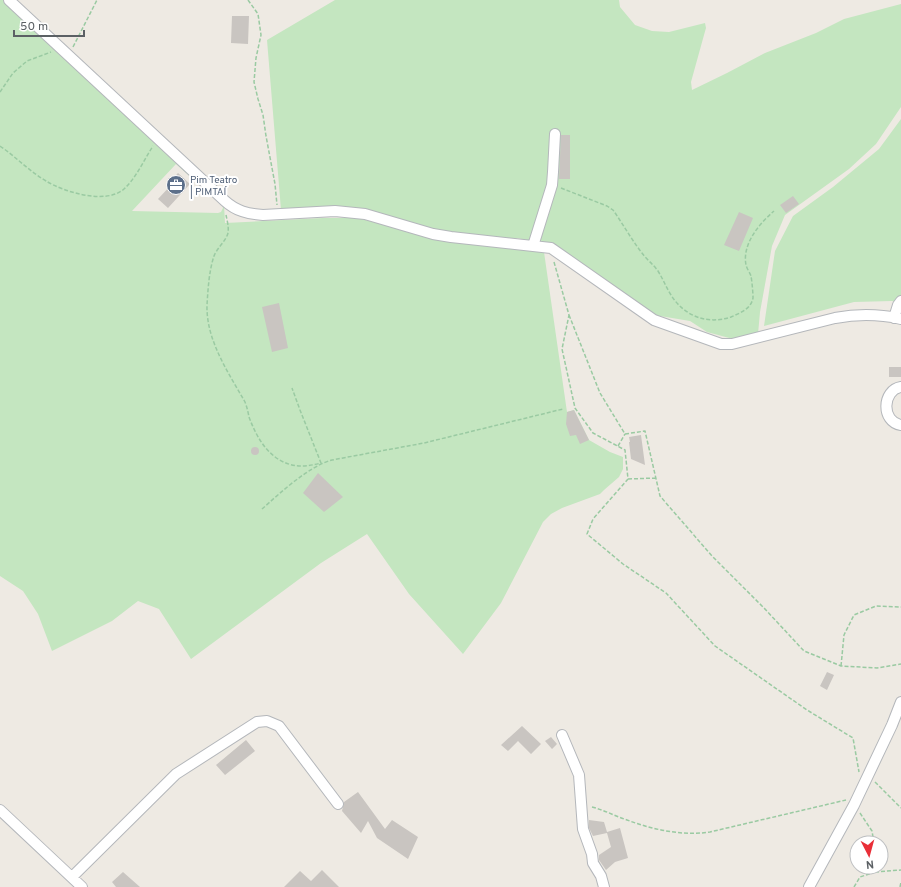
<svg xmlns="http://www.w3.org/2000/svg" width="901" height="887" viewBox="0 0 901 887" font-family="Overpass,sans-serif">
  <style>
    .green { fill: #c4e6c0; fill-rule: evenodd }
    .building { fill: #c9c5c1 }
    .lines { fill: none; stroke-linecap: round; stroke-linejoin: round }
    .minor-casing { stroke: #b4b7bb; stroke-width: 12 }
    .path { stroke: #9acaa2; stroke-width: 1.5; stroke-dasharray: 4 2; stroke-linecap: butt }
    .minor { stroke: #fff; stroke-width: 10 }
    .labels { text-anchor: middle; stroke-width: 4; stroke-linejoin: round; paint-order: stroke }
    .service-label { font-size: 10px; fill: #4e5e75; stroke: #fff; text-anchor: start }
  </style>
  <rect width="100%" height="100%" fill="#eeeae3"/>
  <path class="green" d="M 0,0 L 3,0 L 224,205 L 225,223 L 323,218 L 358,218 L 423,235 L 544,252 L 567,412 L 574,410 L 589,440 L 610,452 L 623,457 L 623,469 L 619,477 L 604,490 L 600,494 L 562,508 L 551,514 L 543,522 L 501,603 L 463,654 L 409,594 L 367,534 L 321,563 L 191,659 L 159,609 L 138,601 L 112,621 L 52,651 L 38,614 L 23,591 L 0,576 ZM 176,164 L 222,205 L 223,208 L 221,212 L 218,213 L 132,211 Z
    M 335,0 L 619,0 L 620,7 L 635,25 L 652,31 L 669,32 L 705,23 L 706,28 L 704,35 L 691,82 L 692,90 L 727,73 L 765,53 L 816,33 L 844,19 L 901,4 L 901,107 L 876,144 L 849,169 L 785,215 L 772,246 L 760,312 L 758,334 L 733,339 L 707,332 L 690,321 L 654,315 L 586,268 L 561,248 L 541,243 L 540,239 L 532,238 L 531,241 L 517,238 L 515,240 L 439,232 L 409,224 L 281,210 L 267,40 Z
    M 901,119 L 901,304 L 892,301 L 854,302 L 764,326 L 775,251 L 793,216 L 833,187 L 879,149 Z"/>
  <path class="building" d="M 232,16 L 249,16 L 248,44 L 231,43 Z
    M 561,135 L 570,135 L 570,179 L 559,179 Z
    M 178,173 L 190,184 L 168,208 L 158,199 L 172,184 L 170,182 Z
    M 793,196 L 799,204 L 786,213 L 780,205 Z
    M 739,212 L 753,218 L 739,251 L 724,245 Z
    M 279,303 L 288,348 L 272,352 L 262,307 Z
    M 889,367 L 901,367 L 901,377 L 889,377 Z
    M 574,410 L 589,440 L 580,444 L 576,435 L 570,436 L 566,424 L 567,412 Z
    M 641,435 L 645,465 L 631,459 L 629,442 L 630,442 L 629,437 Z
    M251 451a4 4 0 1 1 8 0a4 4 0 1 1-8 0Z
    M 318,473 L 343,497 L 324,512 L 303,493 Z
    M 827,672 L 834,675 L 827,690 L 820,686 Z
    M 522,726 L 541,744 L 531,754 L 518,741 L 508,751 L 501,745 Z
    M 551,737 L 557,744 L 552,749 L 545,741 Z
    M 246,740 L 255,751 L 225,775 L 216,765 Z
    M 358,792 L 385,829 L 392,820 L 418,837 L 408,859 L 377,838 L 368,821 L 361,833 L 342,811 L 344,802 Z
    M 589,820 L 604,822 L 607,832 L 620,828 L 628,858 L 615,862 L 606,870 L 599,860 L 599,855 L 611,847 L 607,833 L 593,836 L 589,828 Z
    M 322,870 L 339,887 L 284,887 L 300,871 L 311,881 Z
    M 123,872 L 140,887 L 116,887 L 112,882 Z"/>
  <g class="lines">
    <defs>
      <path id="minor" d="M 9,0 L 225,201 C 236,211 248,214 263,215 L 335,211 L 365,214 L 433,234 L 451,237 L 551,248 L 654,320 L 721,344 L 732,344 L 835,318 C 857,314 879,314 901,319
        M 533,246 L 552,185 L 553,172 L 555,134
        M 894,318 L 898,305 L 901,301
        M 901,387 C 882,390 881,422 901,425
        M 562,735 L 579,775 L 583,829 L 592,854 L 593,863 L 601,876 L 604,887
        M 0,810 L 82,887
        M 72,877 L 176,774 L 257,722 L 267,721 L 279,726 L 338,804
        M 809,887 L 854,805 L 892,725 L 901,702"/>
    </defs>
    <use href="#minor" class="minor-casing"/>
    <path class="path" d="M 248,0 L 258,14 L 261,35 L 256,58 L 254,82 L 258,99 L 263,115 L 266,136 L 275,184 L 277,205
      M 73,47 L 97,0
      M 0,92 L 13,73 L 27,61 L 51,52
      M 0,146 C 16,157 29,171 46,181 C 64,192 106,205 124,189 C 136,178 144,160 153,146
      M 561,188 L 607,206 L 613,210 C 623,224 631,239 642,253 C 646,259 653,264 658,271 C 663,279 666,287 671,295 C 684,316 707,325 731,317 C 740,313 751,309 753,298 C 753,292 752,282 751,276 C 750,273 747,269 746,265 C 742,244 759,224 774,211
      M 226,215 C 227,220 229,227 228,233 C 226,241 217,248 214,256 C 209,271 208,289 207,305 C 206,340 228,372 245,402 C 247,407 248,412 249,417 C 255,433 263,449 278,459 C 292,468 306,467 321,463 L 300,410 L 292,388
      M 554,262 L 569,315 L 562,349 L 575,408 L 593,433 L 625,450 L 628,479 L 593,519 L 587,534 L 623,564 L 666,593 L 715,646 L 807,710 L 853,738 L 859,772
      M 569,315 L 600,393 L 625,434 L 645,431 L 660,496 L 712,556 L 764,608 L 804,651 L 841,666 L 877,668 L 901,664
      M 618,446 L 625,434
      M 628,479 L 656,478
      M 262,509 C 280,493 309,466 332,460 L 424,443 L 563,409
      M 841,666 L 844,635 L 854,615 L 876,606 L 901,607
      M 875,782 L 901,808
      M 592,807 C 604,810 615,816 627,820 C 654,830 682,836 710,832 L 846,800
      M 860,813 L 872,831 L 874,843
      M 875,872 L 901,870
      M 854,887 L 860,877 L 875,872 L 875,867
      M 900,887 L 901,882"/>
    <use href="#minor" class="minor"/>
  </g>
  <defs>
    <symbol id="office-disc" viewBox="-11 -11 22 22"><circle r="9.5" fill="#5c6f8a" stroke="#fff"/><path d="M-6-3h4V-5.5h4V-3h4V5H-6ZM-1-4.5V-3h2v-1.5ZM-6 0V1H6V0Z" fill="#fff"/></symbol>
  </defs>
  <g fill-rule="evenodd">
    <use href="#office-disc" x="165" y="174" width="22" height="22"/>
  </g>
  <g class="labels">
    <g class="service-label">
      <text x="190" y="183">Pim Teatro<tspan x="190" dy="12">| PIMTAÍ</tspan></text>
    </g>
  </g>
  <g transform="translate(869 855) rotate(174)"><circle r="19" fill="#ffffff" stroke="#bdbfc1"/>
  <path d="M0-3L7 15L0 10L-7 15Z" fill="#e92f38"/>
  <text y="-6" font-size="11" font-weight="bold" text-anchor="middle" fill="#5b6064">N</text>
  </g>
  <path d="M14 30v6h70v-6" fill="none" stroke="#5b6064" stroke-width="2"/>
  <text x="20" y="30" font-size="12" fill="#5b6064" stroke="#ffffff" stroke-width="3" paint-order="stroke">50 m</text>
</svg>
